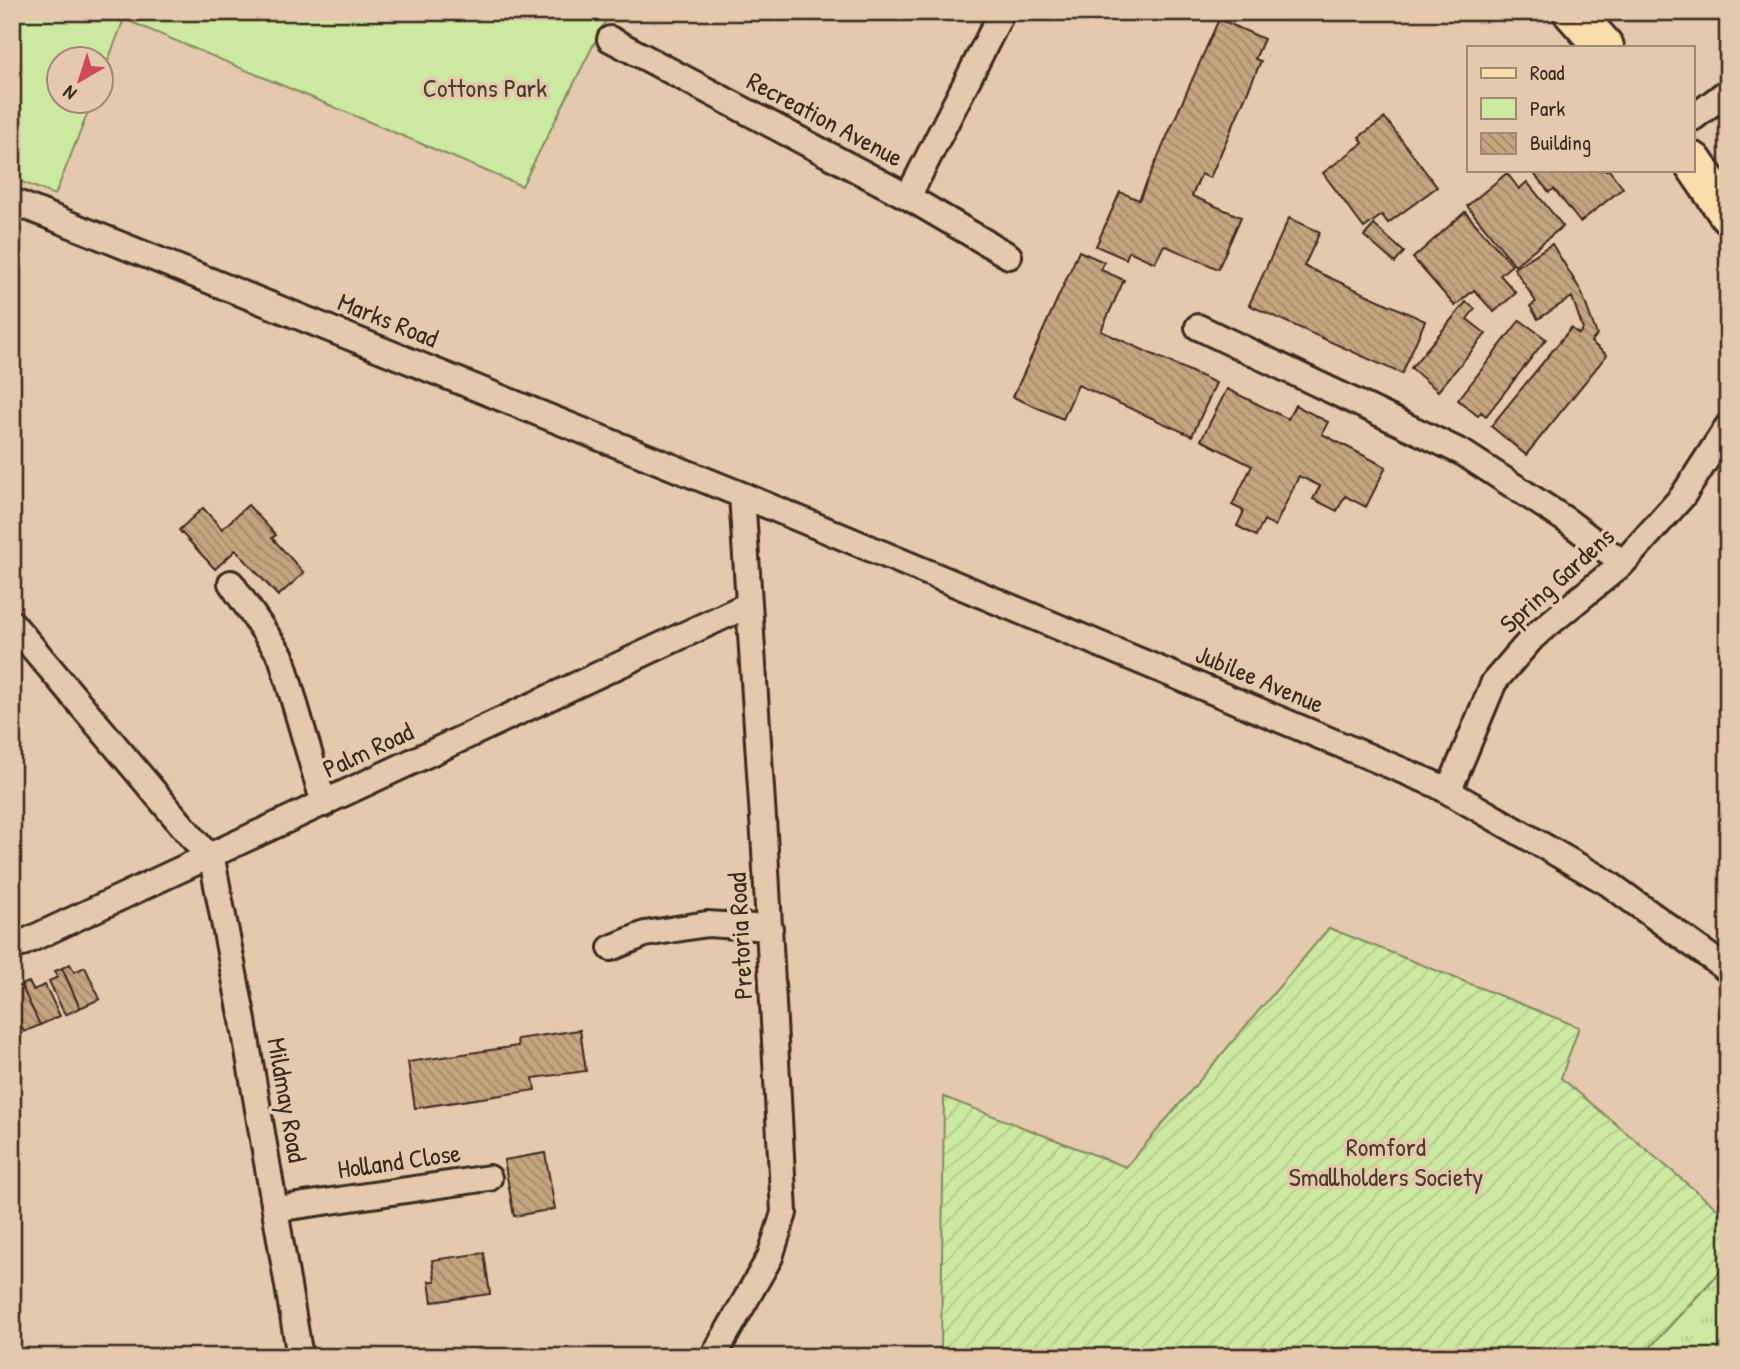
<svg xmlns="http://www.w3.org/2000/svg" width="1740" height="1369" viewBox="0 0 1740 1369" font-family="'Patrick Hand',sans-serif">
  <style>
    .grass { fill: url(#grass-tufts); stroke: #848a5f; stroke-width: 2 }
    .park { fill: #cce9a0; stroke: #848a5f; stroke-width: 2 }
    .garden { fill: url(#garden-furrows); stroke: #848a5f; stroke-width: 2 }
    .building { fill: url(#building-back-hatch); stroke: #3b2a1e; stroke-width: 2 }
    .lines { fill: none; stroke-linecap: round; stroke-linejoin: round }
    .street-casing { stroke: #3b2a1e; stroke-width: 30 }
    .primary-casing { stroke: #3b2a1e; stroke-width: 44 }
    .street { stroke: #e4c9ac; stroke-width: 24 }
    .primary { stroke: #faddab; stroke-width: 38 }
    .labels { text-anchor: middle; stroke-width: 7; stroke-linejoin: round; paint-order: stroke }
    .park-label { font-size: 26px; fill: #4a3d2b; stroke: #e4c9ac }
    .street-label { font-size: 26px; fill: #3b2a1e; stroke: #e4c9ac }
  </style>
  <defs>
    <pattern id="grass-tufts" width="24" height="20" patternUnits="userSpaceOnUse" patternTransform="scale(1.75)"><rect width="24" height="20" fill="#cce9a0"/><path d="M3 7l-1-3M5 7V3M7 7l1-3M15 17l-1-3M17 17v-4M19 17l1-3" fill="none" stroke="#b0c889"/></pattern>
    <pattern id="garden-furrows" width="10" height="10" patternUnits="userSpaceOnUse" patternTransform="scale(1.75)"><rect width="10" height="10" fill="#cce9a0"/><path d="M-1 1l2-2M0 10L10 0M9 11l2-2" fill="none" stroke="#b0c889"/></pattern>
    <pattern id="building-back-hatch" width="6" height="6" patternUnits="userSpaceOnUse" patternTransform="scale(1.75)"><rect width="6" height="6" fill="#c5a580"/><path d="M-1 5l2 2M0 0l6 6M5-1l2 2" fill="none" stroke="#a18768"/></pattern>
  </defs>
  <rect width="100%" height="100%" fill="#e4c9ac"/>
  <filter id="ink" filterUnits="userSpaceOnUse"><feTurbulence type="fractalNoise" baseFrequency=".0143" numOctaves="2"/><feDisplacementMap in="SourceGraphic" scale="14" xChannelSelector="R" yChannelSelector="G"/><feConvolveMatrix kernelMatrix="1 2 1 2 8 2 1 2 1" color-interpolation-filters="sRGB"/></filter>
  <g filter="url(#ink)">
    <path class="grass" d="M 1728,1263 L 1728,1357 L 1641,1357 Z"/>
    <path class="park" d="M 12,12 L 610,12 L 522,186 L 124,19 L 102,76 L 102,60 L 60,60 L 60,102 L 92,102 L 55,195 L 12,178 Z"/>
    <path class="garden" d="M 1329,928 L 1579,1027 L 1561,1078 L 1728,1218 L 1728,1263 L 1641,1357 L 936,1357 L 941,1349 L 944,1097 L 1126,1167 Z"/>
    <path class="building" d="M 1219,19 L 1264,39 L 1255,59 L 1261,61 L 1210,178 L 1201,174 L 1192,196 L 1241,217 L 1218,269 L 1164,245 L 1155,263 L 1129,251 L 1126,259 L 1096,246 L 1120,192 L 1139,200 Z
      M 1385,118 L 1437,187 L 1388,223 L 1382,215 L 1364,228 L 1323,173 L 1363,143 L 1359,137 Z
      M 1531,170 L 1609,170 L 1623,188 L 1580,222 L 1554,189 L 1549,192 Z
      M 1507,173 L 1519,189 L 1527,182 L 1563,226 L 1515,265 L 1467,206 Z
      M 1465,212 L 1512,265 L 1500,275 L 1516,293 L 1494,312 L 1474,290 L 1455,306 L 1413,258 Z
      M 1289,218 L 1320,232 L 1304,266 L 1425,321 L 1402,374 L 1249,305 Z
      M 1374,225 L 1404,252 L 1395,263 L 1364,236 Z
      M 1552,244 L 1581,291 L 1597,335 L 1591,342 L 1607,355 L 1526,455 L 1491,426 L 1571,328 L 1579,334 L 1583,329 L 1572,297 L 1538,319 L 1530,306 L 1536,302 L 1514,268 Z
      M 1079,251 L 1104,262 L 1101,270 L 1124,280 L 1101,331 L 1216,383 L 1192,436 L 1078,385 L 1063,419 L 1013,397 Z
      M 1466,302 L 1475,309 L 1467,319 L 1486,334 L 1438,391 L 1411,368 Z
      M 1520,320 L 1546,339 L 1486,416 L 1481,412 L 1478,416 L 1458,400 Z
      M 1227,389 L 1288,419 L 1295,405 L 1328,422 L 1322,434 L 1386,467 L 1366,507 L 1345,496 L 1337,511 L 1313,499 L 1320,486 L 1299,476 L 1275,526 L 1264,520 L 1256,536 L 1237,526 L 1244,511 L 1232,505 L 1252,466 L 1201,440 Z
      M 248,505 L 276,535 L 272,538 L 304,573 L 278,596 L 236,550 L 215,569 L 179,530 L 203,508 L 222,529 Z
      M 70,964 L 74,972 L 85,967 L 100,999 L 80,1008 L 62,968 Z
      M 62,968 L 80,1008 L 65,1015 L 49,981 L 58,977 L 55,971 Z
      M 29,982 L 33,990 L 45,985 L 60,1016 L 40,1025 L 21,985 Z
      M 21,985 L 40,1025 L 24,1032 L 12,1006 L 12,997 L 17,994 L 15,988 Z
      M 580,1030 L 586,1071 L 533,1078 L 535,1090 L 415,1108 L 408,1062 L 518,1046 L 517,1039 Z
      M 12,1129 L 23,1153 L 12,1158 Z
      M 545,1153 L 555,1209 L 514,1216 L 504,1160 Z
      M 484,1253 L 490,1294 L 432,1302 L 429,1281 L 435,1281 L 432,1260 Z"/>
    <g class="lines">
      <defs>
        <path id="street" d="M 610,39 L 908,197 L 1009,256
          M 1693,118 L 1728,91
          M 908,197 L 1002,12
          M 12,201 L 742,495 L 1437,785 L 1608,883 L 1728,970
          M 1198,327 L 1463,453 L 1566,520 L 1623,563
          M 231,583 L 281,656 L 324,804
          M 12,623 L 208,856
          M 1449,790 L 1494,682 L 1533,637 L 1623,563 L 1682,497 L 1728,426
          M 211,854 L 242,1015 L 300,1357
          M 12,948 L 748,605
          M 611,948 L 645,934 L 707,924 L 770,928
          M 276,1209 L 489,1178
          M 713,1357 L 770,1257 L 784,1213 L 765,850 L 742,495"/>
        <path id="primary" d="M 1573,12 L 1604,47
          M 1693,162 L 1728,213"/>
      </defs>
      <use href="#street" class="street-casing"/>
      <use href="#primary" class="primary-casing"/>
      <use href="#street" class="street"/>
      <use href="#primary" class="primary"/>
    </g>
  </g>
  <g class="labels">
    <g class="park-label">
      <text x="485" y="97">Cottons Park</text>
      <text x="1386" y="1156">Romford<tspan x="1386" dy="30">Smallholders Society</tspan></text>
    </g>
    <g class="street-label">
      <text transform="translate(825 119) rotate(28)" y="9">Recreation Avenue</text>
      <text transform="translate(388 320) rotate(22)" y="9">Marks Road</text>
      <text transform="translate(1557 580) rotate(-42)" y="9">Spring Gardens</text>
      <text transform="translate(1260 679) rotate(23)" y="9">Jubilee Avenue</text>
      <text transform="translate(368 750) rotate(-25)" y="9">Palm Road</text>
      <text transform="translate(740 936) rotate(-93)" y="9">Pretoria Road</text>
      <text transform="translate(287 1100) rotate(80)" y="9">Mildmay Road</text>
      <text transform="translate(399 1161) rotate(-8)" y="9">Holland Close</text>
    </g>
  </g>
  <rect width="1740" height="1369" fill="none" stroke="#e4c9ac" stroke-width="42"/>
  <rect x="21" y="21" width="1698" height="1327" fill="none" stroke="#3b2a1e" stroke-width="2.5" filter="url(#ink)"/>
  <rect x="1467" y="46" width="228" height="126" fill="#e4c9ac" stroke="#a08973" stroke-width="2"/>
  <rect x="1481" y="68" width="35" height="10" fill="#faddab" stroke="#a08973" stroke-width="2"/>
  <text x="1530" y="80" font-size="21" fill="#3b2a1e">Road</text>
  <rect x="1481" y="98" width="35" height="21" fill="#cce9a0" stroke="#a08973" stroke-width="2"/>
  <text x="1530" y="116" font-size="21" fill="#3b2a1e">Park</text>
  <rect x="1481" y="133" width="35" height="21" fill="url(#building-back-hatch)" stroke="#a08973" stroke-width="2"/>
  <text x="1530" y="150" font-size="21" fill="#3b2a1e">Building</text>
  <g transform="translate(80 80) rotate(219)"><circle r="33" fill="#e4c9ac" stroke="#a08973" stroke-width="2"/>
  <path d="M0-5L12 26L0 18L-12 26Z" fill="#d1495b"/>
  <text y="-10" font-size="19" font-weight="bold" text-anchor="middle" fill="#3b2a1e">N</text>
  </g>
</svg>
